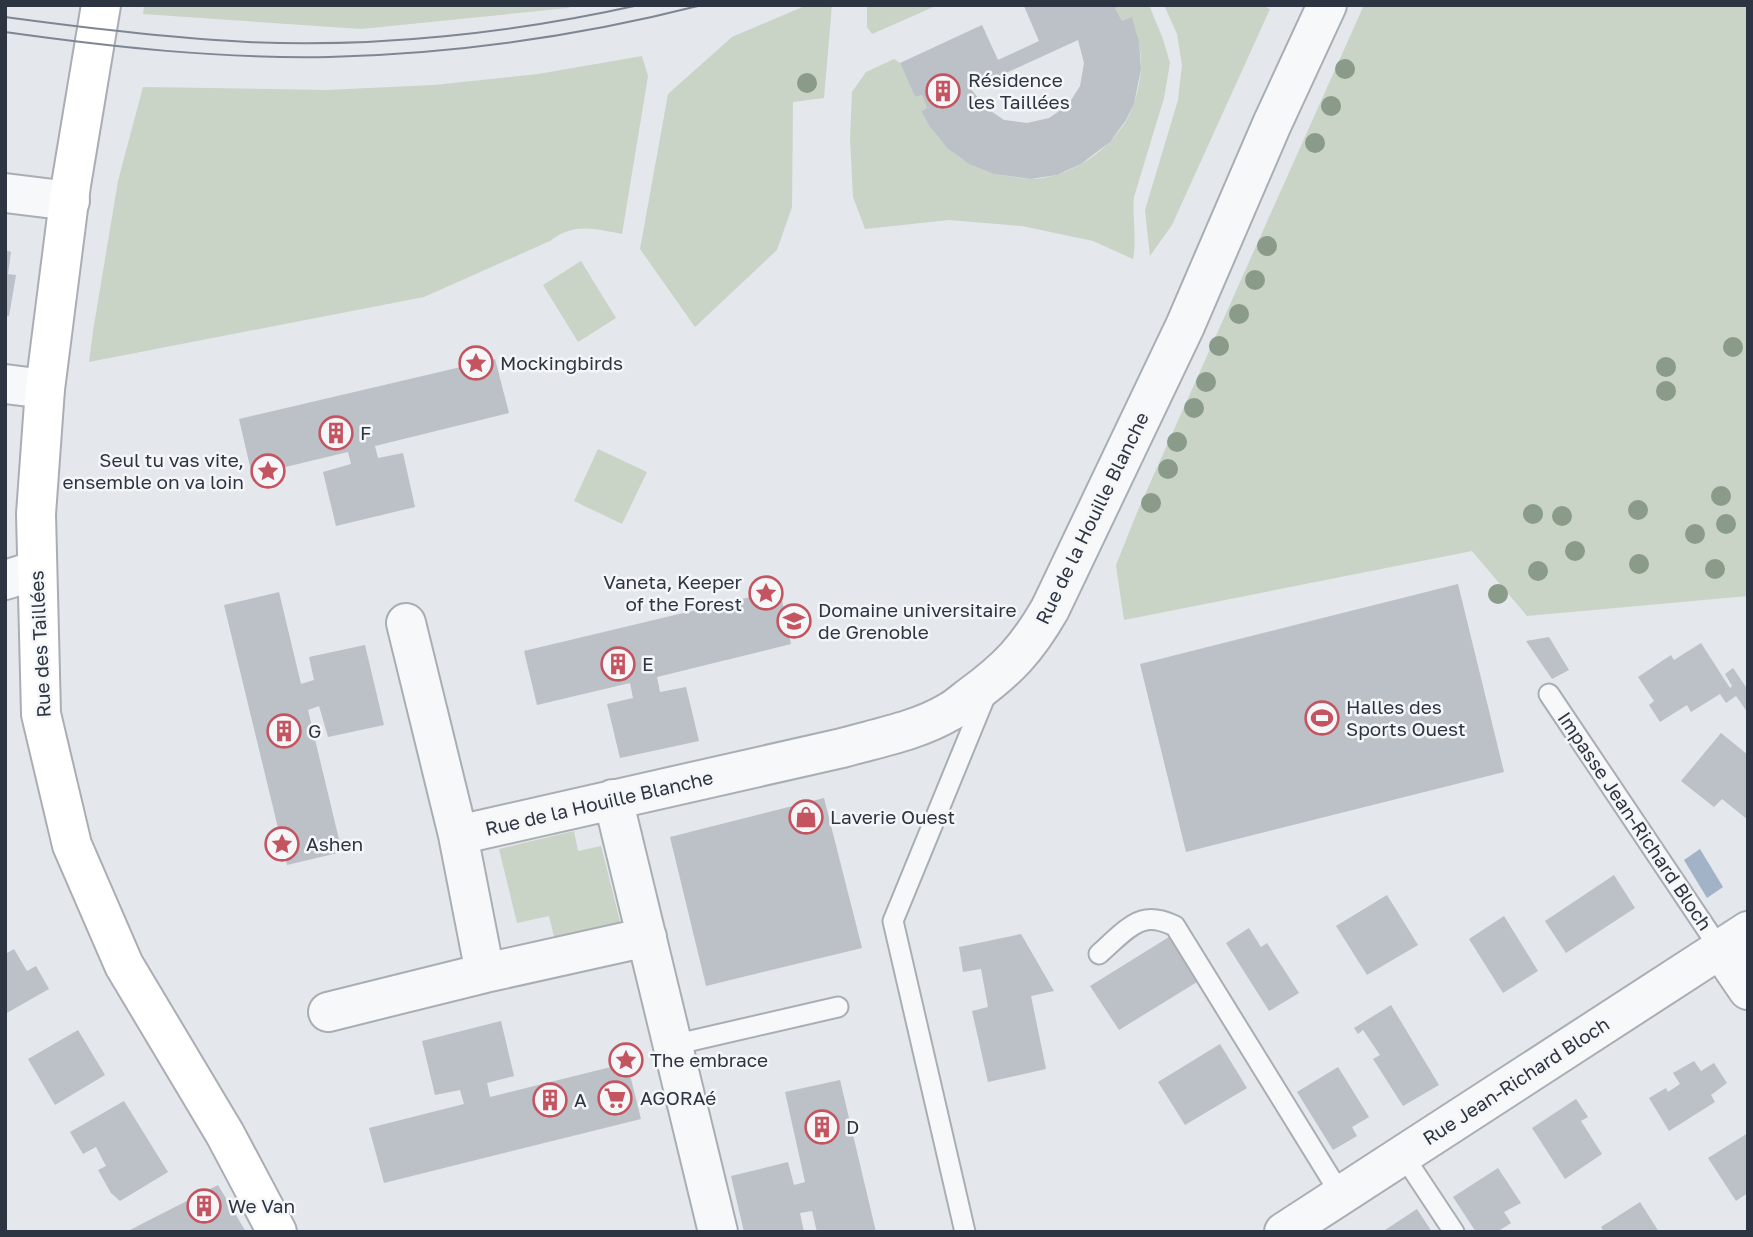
<svg xmlns="http://www.w3.org/2000/svg" width="1753" height="1237" viewBox="0 0 1753 1237" font-family="'Golos Text',sans-serif">
  <style>
    .green { fill: #c9d4c6 }
    .water { fill: #a2b3c8 }
    .building { fill: #bcc0c7; fill-rule: evenodd }
    .lines { fill: none; stroke-linecap: round; stroke-linejoin: round }
    .lane-casing { stroke: #a9aeb5; stroke-width: 23 }
    .street-casing { stroke: #a9aeb5; stroke-width: 42 }
    .secondary-casing { stroke: #a9aeb5; stroke-width: 42 }
    .lane { stroke: #f7f8f9; stroke-width: 19 }
    .street { stroke: #f7f8f9; stroke-width: 38 }
    .secondary { stroke: #fff; stroke-width: 38 }
    .tram { stroke: #7f8693; stroke-width: 2 }
    .tree { fill: #8a9b8a }
    .labels { text-anchor: middle; stroke-width: 5; stroke-linejoin: round; paint-order: stroke }
    .poi-label { font-size: 19px; fill: #2d3442; stroke: #f4f6f8; text-anchor: start }
    .street-label { font-size: 19px; fill: #2d3442; stroke: #f4f6f8 }
  </style>
  <rect width="100%" height="100%" fill="#e4e7eb"/>
  <path class="green" d="M 144,5 L 576,5 L 568,8 L 361,29 L 143,14 Z
    M 807,5 L 832,5 L 824,98 L 793,102 L 792,207 L 777,250 L 695,327 L 640,249 L 668,94 L 732,37 Z
    M 867,5 L 938,5 L 872,34 L 867,27 Z
    M 1122,5 L 1149,5 L 1163,39 L 1170,63 L 1164,98 L 1134,197 C 1132,217 1137,239 1133,259 L 1093,241 L 1022,226 L 949,220 L 865,229 L 853,197 L 850,138 L 852,92 L 866,72 L 894,59 L 900,63 L 915,97 L 922,95 L 927,108 L 921,111 C 928,124 936,136 946,146 C 962,162 985,173 1007,176 C 1014,177 1022,178 1029,179 C 1068,179 1106,153 1126,121 C 1135,106 1139,87 1141,70 C 1142,52 1137,34 1132,18 L 1122,21 L 1115,8 Z
    M 1164,5 L 1261,5 L 1270,9 L 1172,225 L 1150,256 L 1145,210 L 1178,100 L 1182,65 L 1177,34 Z
    M 1364,5 L 1748,5 L 1748,596 L 1527,616 L 1472,551 L 1124,620 L 1116,565 L 1138,510 Z
    M 642,56 L 648,76 L 622,234 C 595,229 574,222 550,241 L 424,297 L 89,362 L 93,331 L 118,181 L 143,87 L 326,90 L 434,85 L 538,74 Z
    M 581,261 L 616,318 L 578,342 L 543,285 Z
    M 598,449 L 647,472 L 622,524 L 574,501 Z
    M 574,831 L 578,851 L 601,846 L 621,925 L 555,941 L 549,916 L 517,923 L 499,849 Z"/>
  <path class="water" d="M 1700,849 L 1723,887 L 1707,898 L 1684,860 Z"/>
  <path class="building" d="M 1027,5 L 1121,5 L 1115,8 L 1122,21 L 1132,17 L 1139,42 L 1141,69 L 1134,104 L 1126,120 L 1110,142 L 1081,164 L 1057,175 L 1030,179 L 994,174 L 969,164 L 947,148 L 930,127 L 921,111 L 927,108 L 922,95 L 915,97 L 900,63 L 982,25 L 998,60 L 1039,41 L 1024,6 ZM 1078,40 L 1084,63 L 1080,86 L 1068,105 L 1049,118 L 1027,123 L 1004,120 L 985,107 L 971,89 Z
    M 5,250 L 11,252 L 8,274 L 16,275 L 9,316 L 5,316 Z
    M 495,359 L 509,413 L 375,446 L 378,458 L 403,453 L 415,507 L 336,526 L 323,472 L 351,464 L 348,452 L 252,475 L 239,419 Z
    M 1458,584 L 1504,772 L 1186,852 L 1140,664 Z
    M 780,590 L 791,644 L 657,677 L 660,692 L 686,687 L 699,741 L 620,758 L 607,704 L 633,698 L 630,683 L 537,705 L 524,651 Z
    M 279,592 L 301,684 L 314,680 L 309,657 L 365,645 L 384,725 L 328,737 L 319,706 L 308,710 L 342,852 L 287,865 L 224,605 Z
    M 1549,637 L 1569,670 L 1552,679 L 1526,641 Z
    M 1701,643 L 1730,688 L 1732,686 L 1725,674 L 1733,668 L 1748,690 L 1748,713 L 1736,696 L 1726,703 L 1720,694 L 1691,712 L 1687,705 L 1660,722 L 1649,705 L 1654,701 L 1638,677 L 1671,655 L 1674,660 Z
    M 1721,733 L 1748,755 L 1748,820 L 1722,799 L 1714,807 L 1681,781 Z
    M 824,798 L 862,948 L 706,986 L 670,837 Z
    M 1614,875 L 1635,908 L 1566,953 L 1545,921 Z
    M 1387,895 L 1418,945 L 1367,975 L 1336,926 Z
    M 1504,916 L 1538,971 L 1503,993 L 1469,939 Z
    M 1249,928 L 1261,947 L 1267,943 L 1299,993 L 1269,1011 L 1226,943 Z
    M 1021,934 L 1054,991 L 1031,996 L 1046,1069 L 988,1082 L 972,1011 L 988,1007 L 981,969 L 963,972 L 959,947 Z
    M 1169,937 L 1197,982 L 1119,1030 L 1090,986 Z
    M 14,949 L 27,971 L 36,966 L 49,989 L 5,1014 L 5,954 Z
    M 1391,1005 L 1439,1085 L 1403,1106 L 1373,1059 L 1380,1055 L 1363,1030 L 1358,1034 L 1354,1028 Z
    M 501,1021 L 514,1076 L 487,1083 L 490,1097 L 627,1063 L 641,1119 L 384,1183 L 369,1128 L 464,1104 L 460,1090 L 435,1095 L 422,1041 Z
    M 78,1030 L 105,1075 L 55,1105 L 28,1059 Z
    M 1220,1044 L 1247,1088 L 1185,1125 L 1158,1082 Z
    M 1694,1061 L 1701,1071 L 1714,1063 L 1727,1083 L 1711,1095 L 1715,1102 L 1669,1131 L 1649,1098 L 1666,1088 L 1668,1092 L 1680,1084 L 1673,1073 Z
    M 1338,1067 L 1369,1117 L 1352,1127 L 1357,1136 L 1333,1150 L 1297,1092 Z
    M 840,1080 L 876,1232 L 817,1232 L 812,1211 L 800,1213 L 804,1232 L 744,1232 L 731,1176 L 788,1162 L 794,1185 L 805,1182 L 785,1092 Z
    M 1576,1099 L 1588,1117 L 1581,1121 L 1602,1154 L 1565,1179 L 1532,1128 Z
    M 124,1101 L 168,1172 L 120,1201 L 111,1193 L 98,1170 L 106,1166 L 96,1147 L 83,1154 L 70,1132 Z
    M 1748,1133 L 1748,1193 L 1736,1201 L 1708,1158 Z
    M 1498,1168 L 1521,1203 L 1504,1212 L 1511,1223 L 1497,1232 L 1476,1232 L 1453,1197 Z
    M 218,1185 L 246,1232 L 126,1232 Z
    M 1640,1202 L 1659,1232 L 1604,1232 L 1601,1227 Z
    M 1417,1209 L 1432,1232 L 1382,1232 Z"/>
  <g class="lines">
    <defs>
      <path id="lane" d="M 1549,694 L 1720,949
        M 1099,954 C 1111,944 1130,922 1146,920 C 1156,918 1166,922 1175,926 L 1341,1195
        M 673,1045 L 838,1007
        M 1403,1155 L 1454,1232
        M 965,1232 L 893,921 L 987,692"/>
      <path id="street" d="M 5,193 L 70,201
        M 5,384 L 45,389
        M 5,580 L 37,570
        M 406,623 L 458,835 L 842,748 C 877,738 917,731 949,712 C 957,708 964,701 971,696 C 1008,669 1027,649 1050,609 L 1185,326 L 1272,124 L 1327,5
        M 613,799 L 718,1232
        M 458,835 L 485,973
        M 1720,949 L 1748,990
        M 328,1012 L 485,973 L 647,937
        M 1284,1232 L 1748,931"/>
      <path id="secondary" d="M 101,5 L 71,185 L 45,389 L 36,514 L 41,714 L 72,845 L 124,965 L 225,1134 L 277,1232"/>
    </defs>
    <use href="#lane" class="lane-casing"/>
    <use href="#street" class="street-casing"/>
    <use href="#secondary" class="secondary-casing"/>
    <use href="#lane" class="lane"/>
    <use href="#street" class="street"/>
    <use href="#secondary" class="secondary"/>
    <path class="tram" d="M 5,17 C 86,28 167,38 248,42 C 376,48 514,33 639,5
      M 5,32 C 112,47 220,59 329,57 C 455,54 580,36 702,5"/>
  </g>
  <g class="tree">
    <circle cx="1345" cy="69" r="10"/>
    <circle cx="807" cy="83" r="10"/>
    <circle cx="1331" cy="106" r="10"/>
    <circle cx="1315" cy="143" r="10"/>
    <circle cx="1267" cy="246" r="10"/>
    <circle cx="1255" cy="280" r="10"/>
    <circle cx="1239" cy="314" r="10"/>
    <circle cx="1219" cy="346" r="10"/>
    <circle cx="1733" cy="347" r="10"/>
    <circle cx="1666" cy="367" r="10"/>
    <circle cx="1206" cy="382" r="10"/>
    <circle cx="1666" cy="391" r="10"/>
    <circle cx="1194" cy="408" r="10"/>
    <circle cx="1177" cy="442" r="10"/>
    <circle cx="1168" cy="469" r="10"/>
    <circle cx="1721" cy="496" r="10"/>
    <circle cx="1151" cy="503" r="10"/>
    <circle cx="1638" cy="510" r="10"/>
    <circle cx="1533" cy="514" r="10"/>
    <circle cx="1562" cy="516" r="10"/>
    <circle cx="1726" cy="524" r="10"/>
    <circle cx="1695" cy="534" r="10"/>
    <circle cx="1575" cy="551" r="10"/>
    <circle cx="1639" cy="564" r="10"/>
    <circle cx="1715" cy="569" r="10"/>
    <circle cx="1538" cy="571" r="10"/>
    <circle cx="1498" cy="594" r="10"/>
  </g>
  <defs>
    <symbol id="building-ring" viewBox="-11 -11 22 22"><circle r="9.5" fill="#f4f6f8" stroke="#c55461" stroke-width="1.5"/><path d="M-4-6H4V6H1V3H-1V6H-4ZM-2.5-4.3h1.7v1.8h-1.7ZM.8-4.3h1.7v1.8H.8ZM-2.5-1h1.7V.8h-1.7ZM.8-1h1.7V.8H.8Z" fill="#c55461"/></symbol>
    <symbol id="sight-ring" viewBox="-11 -11 22 22"><circle r="9.5" fill="#f4f6f8" stroke="#c55461" stroke-width="1.5"/><path d="M0-6L1.8-2.2L6-1.7L2.9 1.2L3.7 5.4L0 3.3L-3.7 5.4L-2.9 1.2L-6-1.7L-1.8-2.2Z" fill="#c55461"/></symbol>
    <symbol id="university-ring" viewBox="-11 -11 22 22"><circle r="9.5" fill="#f4f6f8" stroke="#c55461" stroke-width="1.5"/><path d="M0-5L7-2L0 1L-7-2ZM-4 1L0 2.5L4 1V4Q0 6-4 4Z" fill="#c55461"/></symbol>
    <symbol id="stadium-ring" viewBox="-11 -11 22 22"><circle r="9.5" fill="#f4f6f8" stroke="#c55461" stroke-width="1.5"/><path d="M0-5a6.5 5 0 1 0 0 10a6.5 5 0 1 0 0-10ZM-3.5-1.8h7v3.6h-7Z" fill="#c55461"/></symbol>
    <symbol id="shop-ring" viewBox="-11 -11 22 22"><circle r="9.5" fill="#f4f6f8" stroke="#c55461" stroke-width="1.5"/><path d="M-5-2.5h2.3a2.7 3.5 0 0 1 5.4 0H5L5.5 6h-11ZM-1.5-2.5h3a1.5 2.3 0 0 0-3 0Z" fill="#c55461"/></symbol>
    <symbol id="supermarket-ring" viewBox="-11 -11 22 22"><circle r="9.5" fill="#f4f6f8" stroke="#c55461" stroke-width="1.5"/><path d="M-6-5.5h2.5l.6 2H6L4.5 2H-2.5L-4.4-4H-6ZM-1.5 3.2a1.3 1.3 0 1 0 .1 0ZM3 3.2a1.3 1.3 0 1 0 .1 0Z" fill="#c55461"/></symbol>
  </defs>
  <g fill-rule="evenodd">
    <use href="#building-ring" x="924" y="72" width="38" height="38"/>
    <use href="#sight-ring" x="457" y="344" width="38" height="38"/>
    <use href="#building-ring" x="317" y="414" width="38" height="38"/>
    <use href="#sight-ring" x="249" y="452" width="38" height="38"/>
    <use href="#sight-ring" x="747" y="574" width="38" height="38"/>
    <use href="#university-ring" x="775" y="602" width="38" height="38"/>
    <use href="#building-ring" x="599" y="645" width="38" height="38"/>
    <use href="#stadium-ring" x="1303" y="699" width="38" height="38"/>
    <use href="#building-ring" x="265" y="712" width="38" height="38"/>
    <use href="#shop-ring" x="787" y="798" width="38" height="38"/>
    <use href="#sight-ring" x="263" y="825" width="38" height="38"/>
    <use href="#sight-ring" x="607" y="1041" width="38" height="38"/>
    <use href="#supermarket-ring" x="596" y="1079" width="38" height="38"/>
    <use href="#building-ring" x="531" y="1081" width="38" height="38"/>
    <use href="#building-ring" x="803" y="1108" width="38" height="38"/>
    <use href="#building-ring" x="185" y="1187" width="38" height="38"/>
  </g>
  <g class="labels">
    <g class="poi-label">
      <text x="968" y="87">Résidence<tspan x="968" dy="22">les Taillées</tspan></text>
      <text x="500" y="370">Mockingbirds</text>
      <text x="360" y="440">F</text>
      <text x="244" y="467" text-anchor="end">Seul tu vas vite,<tspan x="244" dy="22">ensemble on va loin</tspan></text>
      <text x="742" y="589" text-anchor="end">Vaneta, Keeper<tspan x="742" dy="22">of the Forest</tspan></text>
      <text x="818" y="617">Domaine universitaire<tspan x="818" dy="22">de Grenoble</tspan></text>
      <text x="642" y="671">E</text>
      <text x="1346" y="714">Halles des<tspan x="1346" dy="22">Sports Ouest</tspan></text>
      <text x="308" y="738">G</text>
      <text x="830" y="824">Laverie Ouest</text>
      <text x="306" y="851">Ashen</text>
      <text x="650" y="1067">The embrace</text>
      <text x="640" y="1105">AGORAé</text>
      <text x="574" y="1107">A</text>
      <text x="846" y="1134">D</text>
      <text x="228" y="1213">We Van</text>
    </g>
    <g class="street-label">
      <text transform="translate(1092 518) rotate(-64)" y="7">Rue de la Houille Blanche</text>
      <text transform="translate(40 644) rotate(-93)" y="7">Rue des Taillées</text>
      <text transform="translate(599 803) rotate(-13)" y="7">Rue de la Houille Blanche</text>
      <text transform="translate(1635 821) rotate(56)" y="7">Impasse Jean-Richard Bloch</text>
      <text transform="translate(1516 1081) rotate(-33)" y="7">Rue Jean-Richard Bloch</text>
    </g>
  </g>
  <rect width="1753" height="1237" fill="none" stroke="#2d3442" stroke-width="14"/>
</svg>
